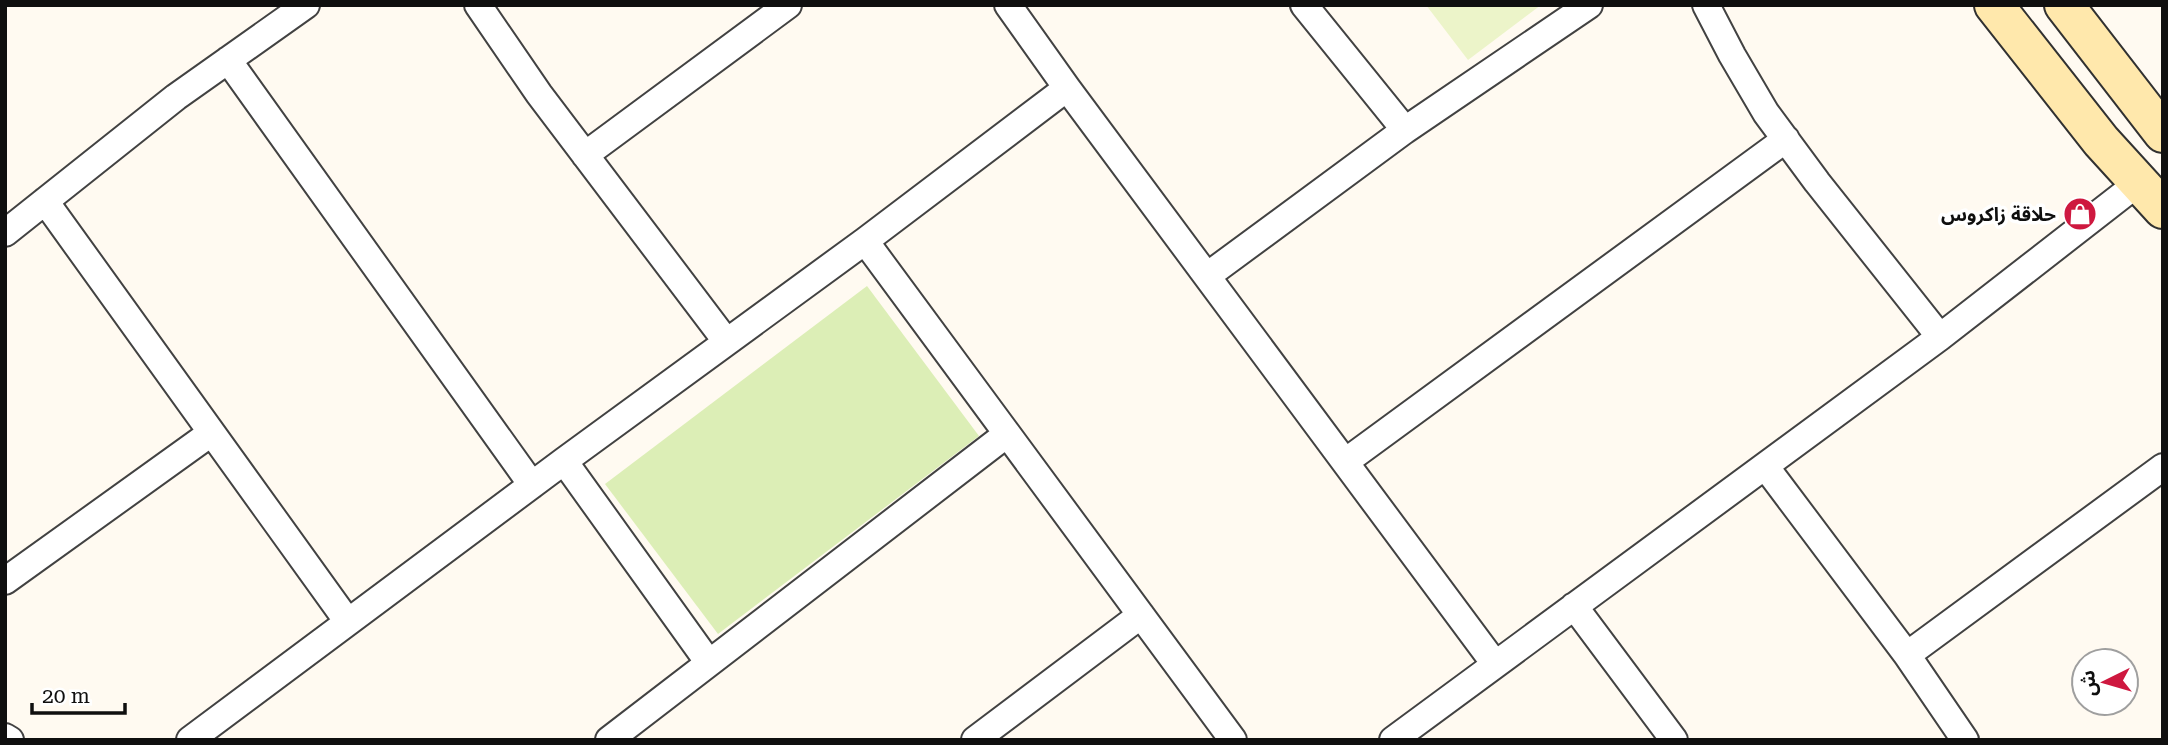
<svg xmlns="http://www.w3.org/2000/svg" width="2168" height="745" viewBox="0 0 2168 745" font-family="'Roboto Serif','Noto Sans Arabic',serif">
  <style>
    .green { fill: #dceeb6 }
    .pitch { fill: #ecf4c9 }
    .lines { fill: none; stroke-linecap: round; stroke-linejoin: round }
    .street-casing { stroke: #424242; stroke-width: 30 }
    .secondary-casing { stroke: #313131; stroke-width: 42 }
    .street { stroke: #fff; stroke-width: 26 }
    .secondary { stroke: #ffe8ac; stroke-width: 38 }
    .labels { text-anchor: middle; stroke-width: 7; stroke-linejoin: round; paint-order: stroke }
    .poi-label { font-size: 19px; font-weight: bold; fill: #0f0f0f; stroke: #fff; text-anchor: end }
  </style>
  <rect width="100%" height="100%" fill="#fffaf1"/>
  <path class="green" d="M 867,286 L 979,436 L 718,634 L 605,484 Z"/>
  <path class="pitch" d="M 1426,5 L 1541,5 L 1468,60 Z"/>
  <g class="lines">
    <defs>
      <path id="street" d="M 478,5 L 539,94 L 726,341
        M 1008,5 L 1067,88 L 1495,664
        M 1304,5 L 1405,130
        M 1706,5 L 1732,55 L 1766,113 L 1817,182 L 1940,337
        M 228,60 L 532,485
        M 585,155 L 788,5
        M 45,201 L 348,622
        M 5,233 L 176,97 L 306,5
        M 865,241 L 1233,740
        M 1207,276 L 1405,130 L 1589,5
        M 564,461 L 709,663
        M 1345,462 L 1786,139
        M 1765,466 L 1907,655 L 1965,740
        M 5,581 L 211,433
        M 1574,606 L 1674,740
        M 1907,655 L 2163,467
        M 5,737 L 10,740
        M 190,740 L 564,461 L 865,241 L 1067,88
        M 609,740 L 1007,434
        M 975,740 L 1141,615
        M 1393,740 L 1940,337 L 2138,183"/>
      <path id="secondary" d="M 1994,5 L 2101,141 L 2163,209
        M 2064,5 L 2163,133"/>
    </defs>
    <use href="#street" class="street-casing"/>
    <use href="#secondary" class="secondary-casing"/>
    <use href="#street" class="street"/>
    <use href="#secondary" class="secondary"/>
  </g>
  <defs>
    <symbol id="shop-disc" viewBox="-11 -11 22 22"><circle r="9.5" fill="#ce183f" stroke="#fff"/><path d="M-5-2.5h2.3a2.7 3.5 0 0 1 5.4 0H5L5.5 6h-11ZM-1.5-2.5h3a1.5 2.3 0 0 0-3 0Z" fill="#fff"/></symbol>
  </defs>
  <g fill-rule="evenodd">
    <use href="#shop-disc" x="2061" y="195" width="38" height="38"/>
  </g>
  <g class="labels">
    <g class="poi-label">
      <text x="2056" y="221">حلاقة زاکروس</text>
    </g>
  </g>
  <rect width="2168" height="745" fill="none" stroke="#0f0f0f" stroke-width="14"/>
  <g transform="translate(2105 682) rotate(265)"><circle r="33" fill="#ffffff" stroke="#9f9f9f" stroke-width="2"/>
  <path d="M0-5L12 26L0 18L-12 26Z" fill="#ce183f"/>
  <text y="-10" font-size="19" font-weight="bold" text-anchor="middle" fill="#0f0f0f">ش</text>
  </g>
  <path d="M32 703v10h93v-10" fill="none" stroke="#0f0f0f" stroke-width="3.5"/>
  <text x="42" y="703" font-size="21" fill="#0f0f0f" stroke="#ffffff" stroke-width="5" paint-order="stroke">20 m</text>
</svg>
